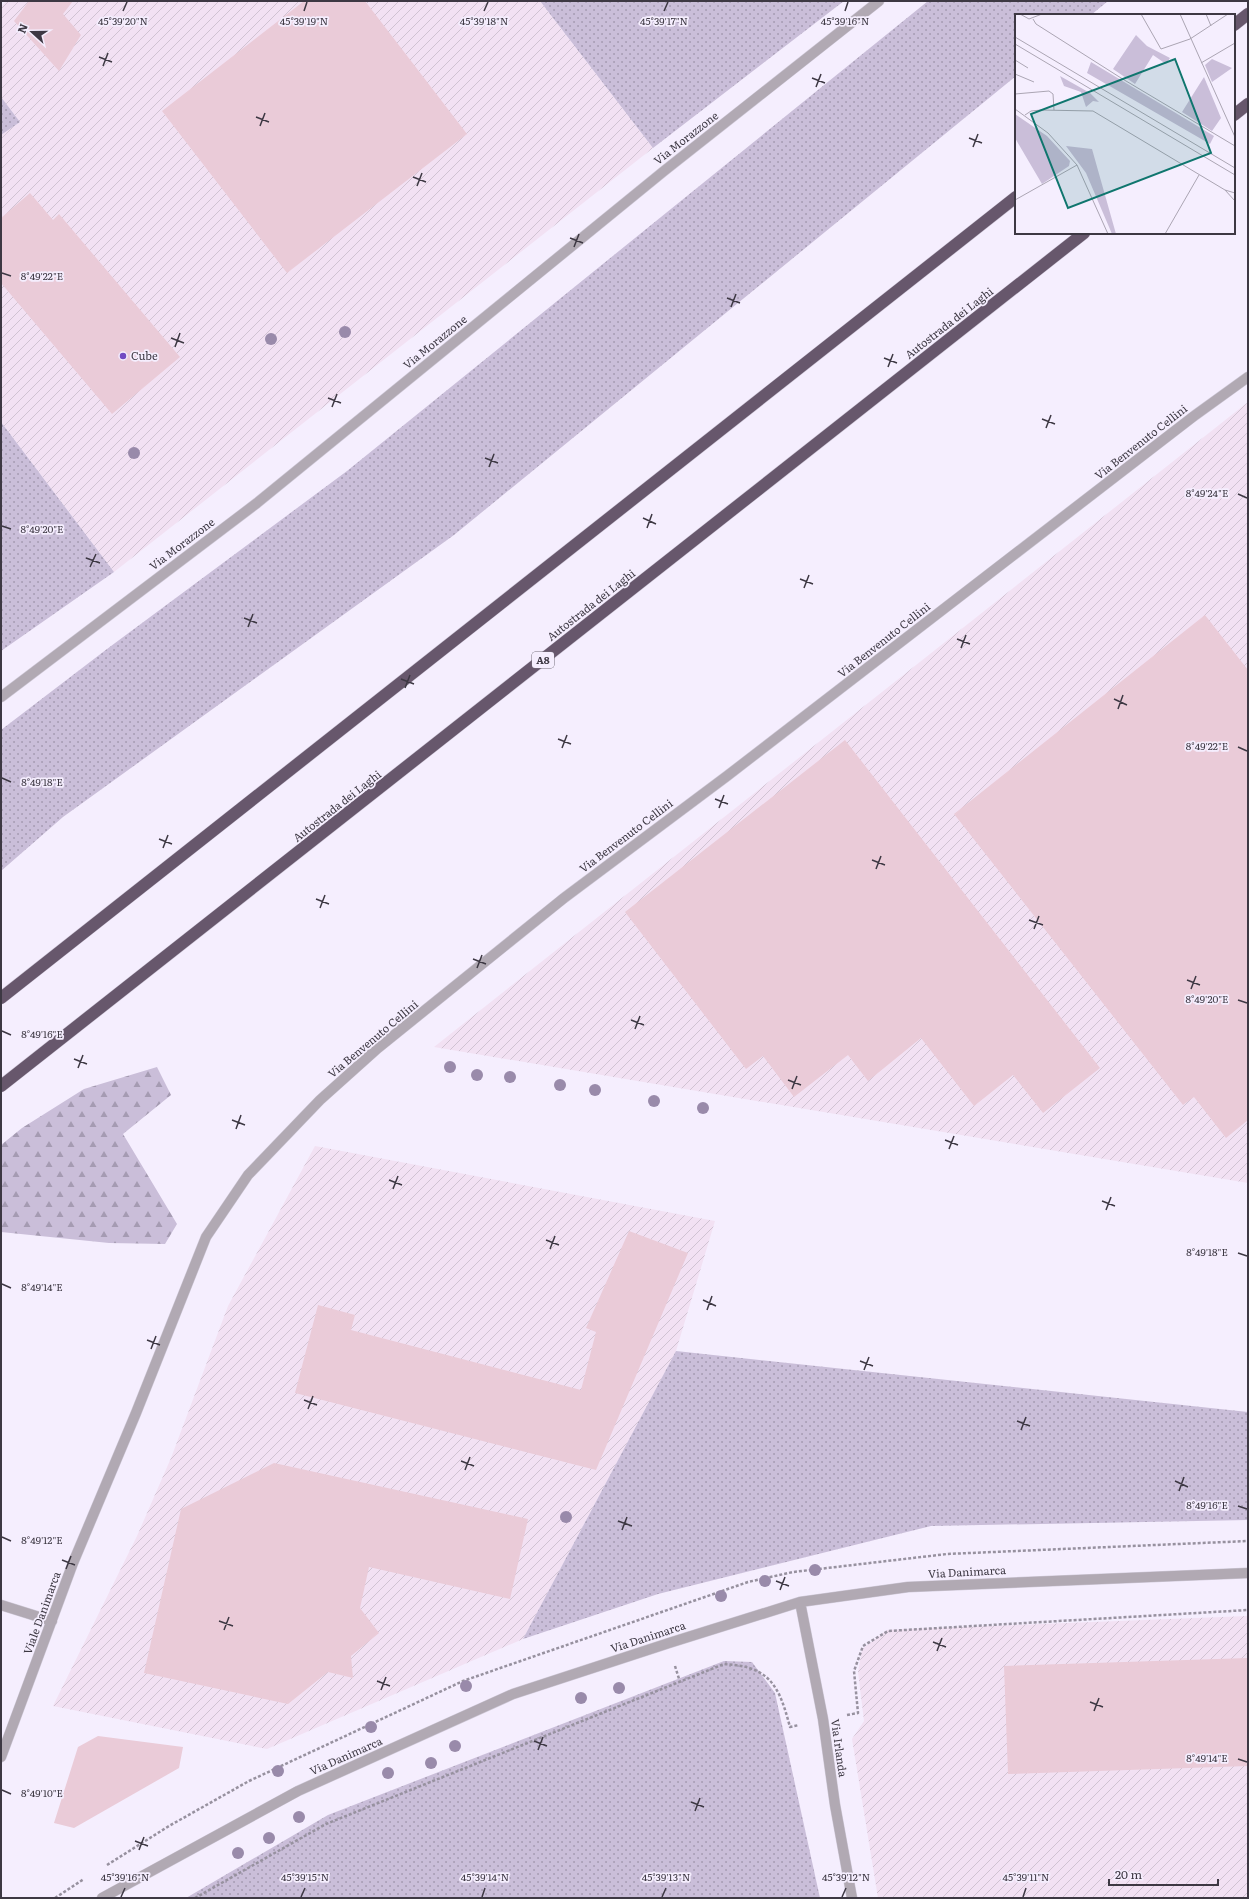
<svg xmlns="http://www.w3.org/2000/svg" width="1249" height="1899" viewBox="0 0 1249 1899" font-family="Literata,serif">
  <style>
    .industrial { fill: url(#industrial-furrows) }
    .grass { fill: url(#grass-dots) }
    .forest { fill: url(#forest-firs) }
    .building { fill: #eacbd8 }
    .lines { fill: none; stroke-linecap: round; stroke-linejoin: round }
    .minor-casing { stroke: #d0cad9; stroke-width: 11 }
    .highway-casing { stroke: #d0cad9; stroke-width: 13 }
    .path { stroke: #97919f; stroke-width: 2.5; stroke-dasharray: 3 2; stroke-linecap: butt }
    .minor { stroke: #b1a9b3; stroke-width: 10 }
    .highway { stroke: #67576c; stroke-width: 12 }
    .tree { fill: #998aaa }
    .ticks { fill: none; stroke: #3d3843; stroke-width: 1.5 }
    .poi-dot { fill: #714ac2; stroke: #f5eefe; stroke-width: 1.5 }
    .labels { text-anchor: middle; stroke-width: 3.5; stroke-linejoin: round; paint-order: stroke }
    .shield { fill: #f5eefe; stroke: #746f7b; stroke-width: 1 }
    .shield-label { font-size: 10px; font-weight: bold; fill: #3d3843 }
    .street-label { font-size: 11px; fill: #3d3843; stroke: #f5eefe }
    .poi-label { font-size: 11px; fill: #3d3843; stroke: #f5eefe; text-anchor: start }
    .inset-road { fill: none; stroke: #aba5b3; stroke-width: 1 }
    .view { fill: #0f766e; fill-opacity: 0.15; stroke: #0f766e; stroke-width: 2 }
    .inset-edge { fill: none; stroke: #3d3843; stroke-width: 2 }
    .ticks-label { font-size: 10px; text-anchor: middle; fill: #3d3843; stroke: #f5eefe; stroke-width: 3.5; stroke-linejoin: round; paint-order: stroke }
  </style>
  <defs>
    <pattern id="industrial-furrows" width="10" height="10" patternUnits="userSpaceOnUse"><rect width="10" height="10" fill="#f2e1f3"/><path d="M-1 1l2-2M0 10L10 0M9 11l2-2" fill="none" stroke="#d0c2d2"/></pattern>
    <pattern id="grass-dots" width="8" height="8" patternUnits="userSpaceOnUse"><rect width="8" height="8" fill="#cabed9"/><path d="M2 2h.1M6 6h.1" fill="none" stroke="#a59bb2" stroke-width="1.8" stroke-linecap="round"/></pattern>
    <pattern id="forest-firs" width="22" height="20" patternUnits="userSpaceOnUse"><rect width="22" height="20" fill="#cabed9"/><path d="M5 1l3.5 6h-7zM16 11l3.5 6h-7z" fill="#a59bb2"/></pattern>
  </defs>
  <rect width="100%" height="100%" fill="#f5eefe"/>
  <path class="industrial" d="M 6,1 L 540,1 L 653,148 L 114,572 L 1,422 L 1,135 L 20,122 L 1,97 L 1,7 Z
    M 1248,402 L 1248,1183 L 434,1047 Z
    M 315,1146 L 715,1221 L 676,1351 L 523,1639 L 267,1749 L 53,1706 L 137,1536 L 171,1458 L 228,1306 Z
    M 1248,1616 L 1248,1898 L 878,1898 L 852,1739 L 864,1721 L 858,1672 L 862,1649 L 887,1630 Z"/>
  <path class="grass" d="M 540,1 L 844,1 L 653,148 Z
    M 928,1 L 1108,1 L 1091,15 L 1016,15 L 1016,76 L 454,535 L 63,817 L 1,871 L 1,730 L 107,649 L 347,471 Z
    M 1,97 L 20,122 L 1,135 Z
    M 1,422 L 114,572 L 1,651 Z
    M 676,1351 L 1248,1412 L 1248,1520 L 931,1526 L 658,1594 L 523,1639 Z
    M 724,1661 L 752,1662 L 775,1693 L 820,1898 L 186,1898 L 328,1815 Z"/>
  <path class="forest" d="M 157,1067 L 171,1095 L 123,1134 L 177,1224 L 165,1244 L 109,1243 L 1,1232 L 1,1145 L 22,1128 L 84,1089 Z"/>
  <path class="building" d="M 29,1 L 73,1 L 63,14 L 81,35 L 59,71 L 14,21 Z
    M 304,1 L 365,1 L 467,134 L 287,273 L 162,111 Z
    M 30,193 L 53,220 L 59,214 L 180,357 L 112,414 L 1,283 L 1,218 Z
    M 1205,615 L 1248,670 L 1248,1120 L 1226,1138 L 1194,1097 L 1183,1105 L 954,814 Z
    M 845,740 L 1100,1068 L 1043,1113 L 1013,1075 L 974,1106 L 921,1038 L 868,1081 L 848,1055 L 794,1097 L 763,1056 L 746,1069 L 625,912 Z
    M 629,1231 L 688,1253 L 596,1470 L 295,1393 L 318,1305 L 355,1315 L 351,1330 L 581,1390 L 596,1332 L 586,1328 Z
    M 274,1463 L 528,1519 L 510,1599 L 369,1567 L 360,1608 L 379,1633 L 351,1656 L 353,1678 L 328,1672 L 288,1704 L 144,1673 L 181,1509 Z
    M 1248,1658 L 1248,1766 L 1008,1774 L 1004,1666 Z
    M 98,1736 L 183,1747 L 179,1768 L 74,1828 L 54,1823 L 78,1747 Z"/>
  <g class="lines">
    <defs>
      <path id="minor" d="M 1,697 L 257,503 L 664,171 L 879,1
        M 800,1602 L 823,1719 L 835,1805 L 852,1898
        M 1,1605 L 52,1621
        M 1,1757 L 73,1563 L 136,1413 L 206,1237 L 248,1175 L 320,1100 L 378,1048 L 564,898 L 727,776 L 1194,416 L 1248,377
        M 102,1898 L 298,1791 L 513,1694 L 669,1643 L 800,1602 L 908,1587 L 1248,1573"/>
      <path id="highway" d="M 1234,25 L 1248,14
        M 1234,115 L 1248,104
        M 1,998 L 1016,197
        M 1,1086 L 1084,233"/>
    </defs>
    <use href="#minor" class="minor-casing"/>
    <use href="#highway" class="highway-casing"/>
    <path class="path" d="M 675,1666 L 680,1682
      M 847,1715 L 858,1713 L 854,1671 L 863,1646 L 888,1631 L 1248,1610
      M 107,1865 L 169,1826 L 249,1781 L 463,1681 L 748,1582 L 793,1572 L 947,1554 L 1248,1541
      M 55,1898 L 84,1879
      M 195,1898 L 326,1824 L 724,1664 C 732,1665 741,1665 749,1668 C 777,1676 783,1702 790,1727 L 799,1725"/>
    <use href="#minor" class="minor"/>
    <use href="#highway" class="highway"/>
  </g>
  <g class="tree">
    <circle cx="345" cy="332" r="6"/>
    <circle cx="271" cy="339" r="6"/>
    <circle cx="134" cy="453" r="6"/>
    <circle cx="450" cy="1067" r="6"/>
    <circle cx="477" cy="1075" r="6"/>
    <circle cx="510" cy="1077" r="6"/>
    <circle cx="560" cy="1085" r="6"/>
    <circle cx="595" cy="1090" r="6"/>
    <circle cx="654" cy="1101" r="6"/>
    <circle cx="703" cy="1108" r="6"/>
    <circle cx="566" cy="1517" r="6"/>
    <circle cx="815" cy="1570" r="6"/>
    <circle cx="765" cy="1581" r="6"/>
    <circle cx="721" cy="1596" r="6"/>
    <circle cx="466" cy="1686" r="6"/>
    <circle cx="619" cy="1688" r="6"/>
    <circle cx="581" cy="1698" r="6"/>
    <circle cx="371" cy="1727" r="6"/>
    <circle cx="455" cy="1746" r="6"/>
    <circle cx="431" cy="1763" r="6"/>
    <circle cx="278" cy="1771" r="6"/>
    <circle cx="388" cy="1773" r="6"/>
    <circle cx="299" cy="1817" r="6"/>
    <circle cx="269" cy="1838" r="6"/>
    <circle cx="238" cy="1853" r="6"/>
  </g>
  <path class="ticks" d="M 123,11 L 127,2M 304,11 L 307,2M 484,11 L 488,2M 664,11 L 668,2M 845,11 L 848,2M 99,57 L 112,62M 103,66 L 108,53M 812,78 L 825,83M 816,87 L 821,74M 256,117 L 269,122M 260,126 L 265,113M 969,138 L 982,143M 973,147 L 978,134M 413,177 L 426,182M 417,186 L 422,173M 570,238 L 583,243M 574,247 L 579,234M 2,273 L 11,276M 727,298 L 740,303M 731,307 L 736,294M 171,338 L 184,343M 175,347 L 180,333M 884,358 L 897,363M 888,367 L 893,354M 328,398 L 341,403M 332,407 L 337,394M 1042,419 L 1055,424M 1046,428 L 1051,415M 485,458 L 498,463M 489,467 L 494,454M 1238,494 L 1247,498M 643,518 L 656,524M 2,526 L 11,529M 647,528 L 652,514M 86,558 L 100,563M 90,567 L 96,554M 800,579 L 813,584M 804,588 L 809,575M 244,618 L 257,623M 248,627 L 253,614M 957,639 L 970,644M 961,648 L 966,635M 401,679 L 414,684M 405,688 L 410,675M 1114,699 L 1127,705M 1118,709 L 1123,695M 558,739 L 571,744M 1238,747 L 1247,751M 562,748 L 567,735M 2,778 L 11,782M 715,799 L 728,804M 719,808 L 724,795M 159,839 L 172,844M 163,848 L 168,835M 872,860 L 885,865M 876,869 L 881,856M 316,899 L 329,904M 320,908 L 325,895M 1029,920 L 1043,925M 1034,929 L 1039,916M 473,959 L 486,964M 477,968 L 482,955M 1187,980 L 1200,985M 1191,989 L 1196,976M 1238,1000 L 1247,1003M 631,1020 L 644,1025M 635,1029 L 640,1016M 2,1031 L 11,1035M 74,1059 L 87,1064M 78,1068 L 83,1055M 788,1080 L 801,1085M 792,1089 L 797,1076M 232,1120 L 245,1125M 236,1129 L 241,1115M 945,1140 L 958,1145M 949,1149 L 954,1136M 389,1180 L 402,1185M 393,1189 L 398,1176M 1102,1201 L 1115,1206M 1106,1210 L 1111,1197M 546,1240 L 559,1245M 550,1249 L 555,1236M 1238,1253 L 1247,1256M 2,1284 L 11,1288M 703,1300 L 716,1306M 707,1310 L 712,1296M 147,1340 L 160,1345M 151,1349 L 156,1336M 860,1361 L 873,1366M 864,1370 L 869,1357M 304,1400 L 317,1405M 308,1409 L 313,1396M 1017,1421 L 1030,1426M 1021,1430 L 1026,1417M 461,1461 L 474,1466M 465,1470 L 470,1457M 1175,1481 L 1188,1487M 1179,1491 L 1184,1477M 1238,1506 L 1247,1509M 618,1521 L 632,1526M 622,1530 L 627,1517M 2,1537 L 11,1541M 62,1560 L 75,1565M 66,1569 L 71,1556M 776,1581 L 789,1586M 780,1590 L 785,1577M 219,1621 L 233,1626M 224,1630 L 229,1617M 933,1642 L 946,1647M 937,1651 L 942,1638M 377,1681 L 390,1686M 381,1690 L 386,1677M 1090,1702 L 1103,1707M 1094,1711 L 1099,1698M 534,1741 L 547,1746M 538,1750 L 543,1737M 1238,1759 L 1247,1762M 2,1790 L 11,1794M 691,1802 L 704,1807M 695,1811 L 700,1798M 135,1841 L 148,1846M 139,1850 L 144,1837M 121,1897 L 125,1888M 301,1897 L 305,1888M 482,1897 L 485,1888M 662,1897 L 666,1888M 842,1897 L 846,1888M 1023,1897 L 1026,1888"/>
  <circle class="poi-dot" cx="123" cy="356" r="4"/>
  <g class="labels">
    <rect class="shield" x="532" y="652" width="22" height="16" rx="3"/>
    <g class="shield-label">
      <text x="543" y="664">A8</text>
    </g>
    <g class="street-label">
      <text transform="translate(686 138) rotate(-38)" y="4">Via Morazzone</text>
      <text transform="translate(949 323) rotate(-38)" y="4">Autostrada dei Laghi</text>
      <text transform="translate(435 342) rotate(-39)" y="4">Via Morazzone</text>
      <text transform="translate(1141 442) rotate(-38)" y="4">Via Benvenuto Cellini</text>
      <text transform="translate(182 544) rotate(-37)" y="4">Via Morazzone</text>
      <text transform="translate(591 605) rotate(-38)" y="4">Autostrada dei Laghi</text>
      <text transform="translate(884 640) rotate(-38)" y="4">Via Benvenuto Cellini</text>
      <text transform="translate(337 806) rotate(-38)" y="4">Autostrada dei Laghi</text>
      <text transform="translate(626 836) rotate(-37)" y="4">Via Benvenuto Cellini</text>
      <text transform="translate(373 1039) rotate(-40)" y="4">Via Benvenuto Cellini</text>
      <text transform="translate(967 1572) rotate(-3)" y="4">Via Danimarca</text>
      <text transform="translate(42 1613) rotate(-70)" y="4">Viale Danimarca</text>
      <text transform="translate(648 1637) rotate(-18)" y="4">Via Danimarca</text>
      <text transform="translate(839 1748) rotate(82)" y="4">Via Irlanda</text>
      <text transform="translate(346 1756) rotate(-24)" y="4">Via Danimarca</text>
    </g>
    <g class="poi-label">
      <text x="131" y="360">Cube</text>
    </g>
  </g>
  <g transform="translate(1015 14)">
    <rect width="220" height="220" fill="#f5eefe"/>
    <path d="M 121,21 L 132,32 L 155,44 L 151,50 L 138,41 L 120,70 L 98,55 ZM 76,48 L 199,122 L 195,130 L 72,59 ZM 189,63 L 206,104 L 197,117 L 167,98 ZM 0,100 L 32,122 L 55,147 L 54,152 L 27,170 L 0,124 ZM 51,132 L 77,135 L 101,220 L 97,220 L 71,159 Z" fill="#cabed9"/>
    <path d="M 197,45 L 217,54 L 197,68 L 190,51 ZM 45,62 L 75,79 L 84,88 L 78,87 L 71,93 L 66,78 L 49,72 Z" fill="#cabed9"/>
    <path class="inset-road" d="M 5,0 L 14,5 L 27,0M 126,0 L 146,35 L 175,25 L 213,0M 165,0 L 220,123M 191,0 L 196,12M 18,5 L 21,10 L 106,64 L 220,132M 0,23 L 220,154M 0,30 L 220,161M 0,46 L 13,54M 186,49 L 220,29M 0,60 L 19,68M 0,80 L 34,77 L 38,80 L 39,96M 0,95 L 33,119 L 62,151 L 93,220M 10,101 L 16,97 L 26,96 L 78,97 L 210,176M 220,179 L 210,176 L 220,187M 0,186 L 62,151M 150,220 L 184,161"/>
    <path class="view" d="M 160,45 L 196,139 L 53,194 L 16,100 Z"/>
    <rect width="220" height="220" class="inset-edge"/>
  </g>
  <g class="ticks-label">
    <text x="123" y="25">45°39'20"N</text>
    <text x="484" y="25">45°39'18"N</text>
    <text x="304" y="25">45°39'19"N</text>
    <text x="664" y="25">45°39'17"N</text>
    <text x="845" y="25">45°39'16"N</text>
    <text x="42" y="280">8°49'22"E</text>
    <text x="1207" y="497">8°49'24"E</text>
    <text x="42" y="533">8°49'20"E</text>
    <text x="1207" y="750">8°49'22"E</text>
    <text x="42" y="786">8°49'18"E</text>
    <text x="1207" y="1003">8°49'20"E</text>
    <text x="42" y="1038">8°49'16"E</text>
    <text x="1207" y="1256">8°49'18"E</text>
    <text x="42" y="1291">8°49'14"E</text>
    <text x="1207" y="1509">8°49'16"E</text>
    <text x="42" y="1544">8°49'12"E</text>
    <text x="1207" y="1762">8°49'14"E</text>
    <text x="42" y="1797">8°49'10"E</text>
    <text x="125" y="1881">45°39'16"N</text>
    <text x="305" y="1881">45°39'15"N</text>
    <text x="485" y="1881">45°39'14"N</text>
    <text x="666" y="1881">45°39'13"N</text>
    <text x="846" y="1881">45°39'12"N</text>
    <text x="1026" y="1881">45°39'11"N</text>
  </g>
  <rect width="1249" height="1899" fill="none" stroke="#3d3843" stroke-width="4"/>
  <g transform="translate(32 32) rotate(291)" stroke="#f5eefe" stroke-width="3" paint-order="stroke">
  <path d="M0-3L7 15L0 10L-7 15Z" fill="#3d3843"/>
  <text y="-6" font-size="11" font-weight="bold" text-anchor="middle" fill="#3d3843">N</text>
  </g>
  <path d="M1109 1879v6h109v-6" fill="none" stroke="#3d3843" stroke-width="2"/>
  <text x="1115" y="1879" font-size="12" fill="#3d3843" stroke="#f5eefe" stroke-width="3" paint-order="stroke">20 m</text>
</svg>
